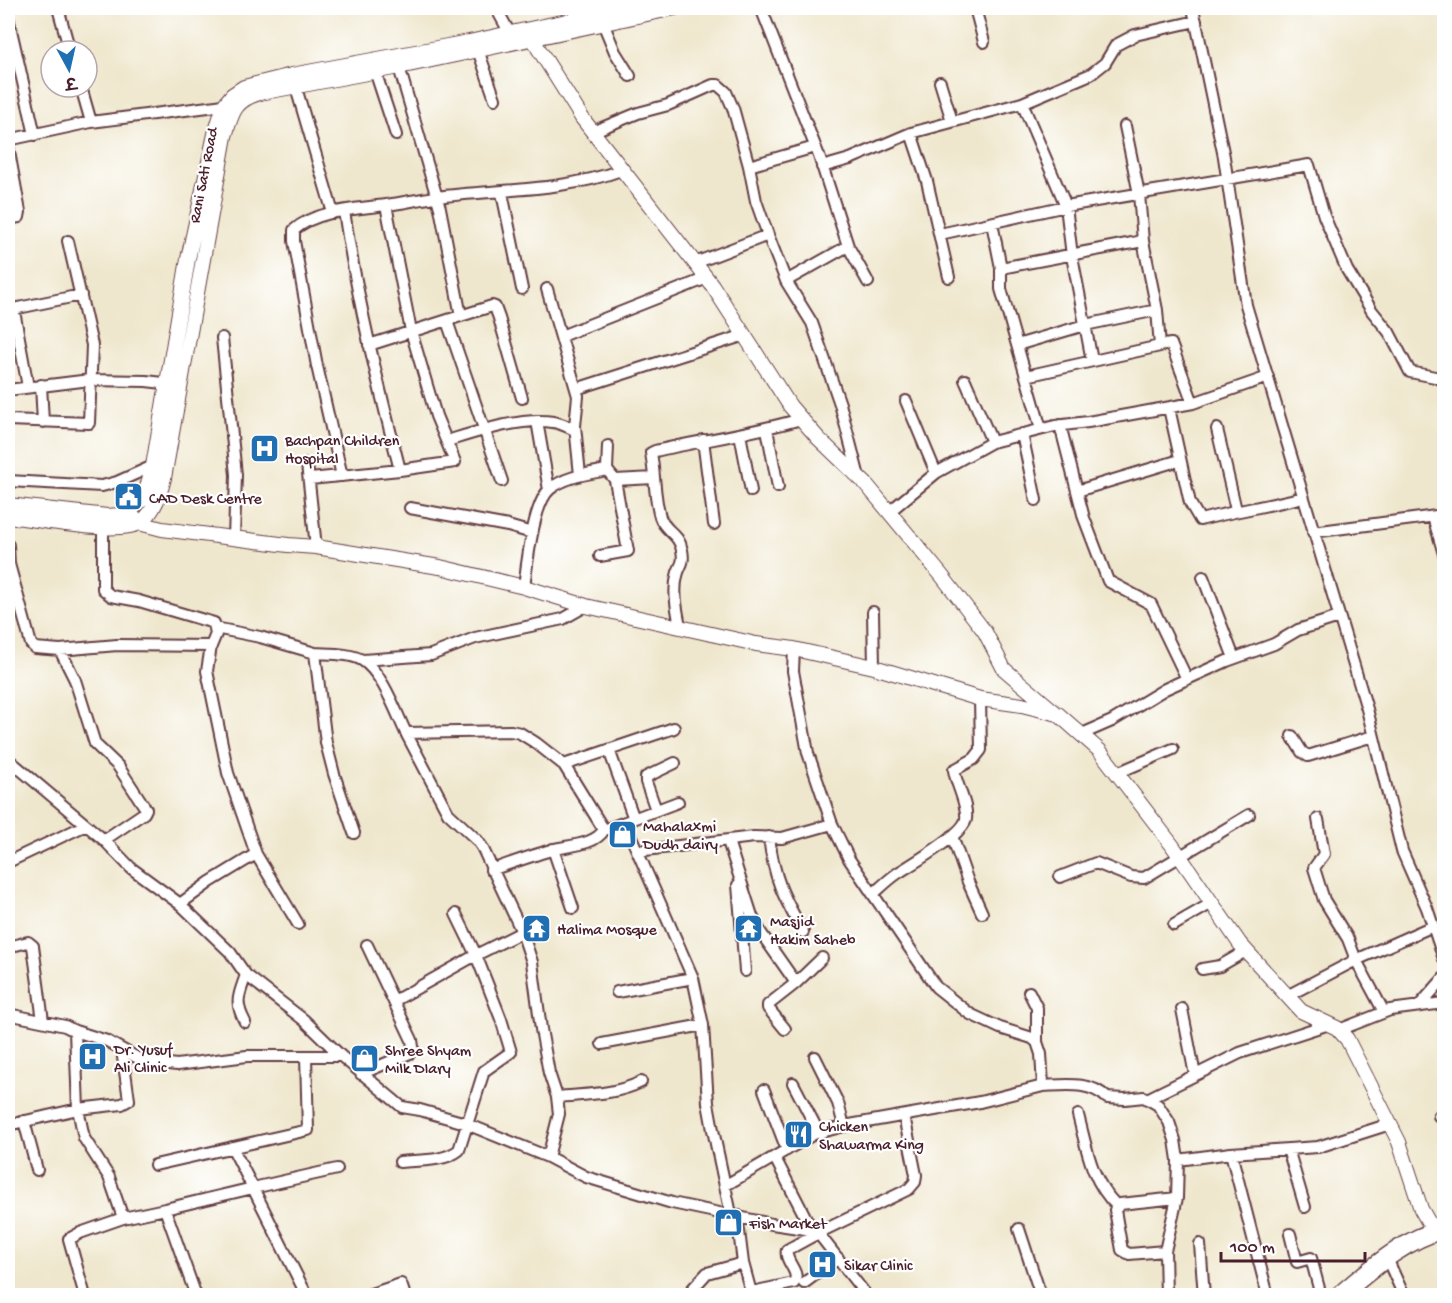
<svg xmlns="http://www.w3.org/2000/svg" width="1452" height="1303" viewBox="0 0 1452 1303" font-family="'Gochi Hand','Playpen Sans Deva',sans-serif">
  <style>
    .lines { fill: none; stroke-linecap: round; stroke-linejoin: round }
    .minor-casing { stroke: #633d43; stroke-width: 14 }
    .tertiary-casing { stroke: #633d43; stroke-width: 16 }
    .primary-casing { stroke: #633d43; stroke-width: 21 }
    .minor { stroke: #fff; stroke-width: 10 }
    .tertiary { stroke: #fff; stroke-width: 14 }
    .primary { stroke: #fff; stroke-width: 18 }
    .labels { text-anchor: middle; stroke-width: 4.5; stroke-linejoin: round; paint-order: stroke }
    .street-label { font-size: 16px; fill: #4a1f2b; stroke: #fff }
    .poi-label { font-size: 16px; fill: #4a1f2b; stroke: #fff; text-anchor: start }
  </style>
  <rect width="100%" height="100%" fill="#fff"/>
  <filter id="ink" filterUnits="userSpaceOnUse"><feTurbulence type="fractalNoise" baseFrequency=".0167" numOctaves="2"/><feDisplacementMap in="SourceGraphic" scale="12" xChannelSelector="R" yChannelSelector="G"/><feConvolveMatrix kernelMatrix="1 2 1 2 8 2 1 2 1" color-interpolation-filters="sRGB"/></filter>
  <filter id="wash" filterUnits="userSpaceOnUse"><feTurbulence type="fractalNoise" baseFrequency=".008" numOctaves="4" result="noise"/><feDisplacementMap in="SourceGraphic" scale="24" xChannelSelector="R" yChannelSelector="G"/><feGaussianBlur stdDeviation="1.35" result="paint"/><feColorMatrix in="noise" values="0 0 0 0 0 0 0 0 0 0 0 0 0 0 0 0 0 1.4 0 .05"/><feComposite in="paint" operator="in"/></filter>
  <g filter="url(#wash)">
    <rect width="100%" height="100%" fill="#efe7cd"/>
  </g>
  <g filter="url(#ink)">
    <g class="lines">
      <defs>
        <path id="minor" d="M 58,8 L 70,51
          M 496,8 L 513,39
          M 761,8 L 819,156 L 848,246 L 868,282
          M 975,8 L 984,42
          M 1193,8 L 1224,157 L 1246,305 L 1367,709 L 1402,851 L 1427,908 L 1444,959
          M 8,17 L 35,135
          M 603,23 L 615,52 L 630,76
          M 478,50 L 495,99
          M 399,67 L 440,208 L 461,316
          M 375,71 L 396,135
          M 294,81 L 333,213
          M 940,82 L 952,121
          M 81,87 L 91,122
          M 1022,103 L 1066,206 L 1072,256 L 1092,361
          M 592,132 L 638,113 L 668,105 L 713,85 L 718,85 L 726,92 L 733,108 L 749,166 L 756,201 L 768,235 L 786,281 L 812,323 L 840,404 L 859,477
          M 911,133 L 927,181 L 949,277
          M 8,140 L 91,122 L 224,105
          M 8,146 L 20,212 L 19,217 L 8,219
          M 749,166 L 815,147
          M 822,167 L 850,159 L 911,133 L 1022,103 L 1091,74 L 1105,63 L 1116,45 L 1135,35 L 1196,21
          M 502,193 L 522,289
          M 344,211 C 357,298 378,384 400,470
          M 992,223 L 1001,268 L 1001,289 L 1041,429
          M 940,234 L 1066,206 L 1309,165 L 1324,216 L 1347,270 L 1372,311 L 1389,332 L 1410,372 L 1435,377 L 1444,381
          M 695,263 L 768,235
          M 1001,268 L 1143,241
          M 786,281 L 848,246
          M 547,289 L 578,396 L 575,426 L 580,475
          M 447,321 L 502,481
          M 561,336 L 707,278
          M 222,338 L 236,475 L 234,539
          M 369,345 L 492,306 L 495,307 L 499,318 L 522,398
          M 1017,345 L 1085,325 L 1157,310
          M 1158,346 L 1171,344 L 1193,403
          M 1026,376 L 1160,346 L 1157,310 L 1143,241 L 1139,194 L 1125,126
          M 965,380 L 992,442
          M 41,385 L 43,422
          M 28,387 L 14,311 L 18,308 L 81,295
          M 576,389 L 745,335
          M 8,390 L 90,380 L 146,381 L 172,384
          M 906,401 L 936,473
          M 1169,408 L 1190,503 L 1200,520 C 1234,511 1269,506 1303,497
          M 8,420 L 89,423 L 92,345 L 68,241
          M 537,421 L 549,490
          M 1060,425 L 1084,518 L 1108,581 L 1151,604 L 1187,679
          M 767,429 L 778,487
          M 1217,429 L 1236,510
          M 740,434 L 751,491
          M 1022,434 L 1036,500
          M 703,440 L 714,524
          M 447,441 C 477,432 522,417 553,422 C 561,423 568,427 575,430
          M 307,464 L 316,547
          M 342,476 L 317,366 L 294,241 L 294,230 C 316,210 358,209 386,205 C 403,203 419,199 436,197 C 498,189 562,192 621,170
          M 310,479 L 400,470 L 455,462 L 436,416 L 411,331 L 386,205
          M 615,480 L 654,478
          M 8,481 L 102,486 L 117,482 L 153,466
          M 1077,491 L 1180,460
          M 410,508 L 508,526 L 532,533
          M 889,512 L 936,473 L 992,442 L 1055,426 L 1088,422 L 1193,403 L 1268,377
          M 1433,517 L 1444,554
          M 103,527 L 103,589 L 111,596 L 139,601 L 214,623 L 216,634 L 211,646 L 207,671 L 228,773 L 256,854 L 298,924
          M 1313,532 L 1444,515
          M 8,545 L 9,564 L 31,644 L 35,648 L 60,650 L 117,645 L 211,646
          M 600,556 L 628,551 L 615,480 L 607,470 L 608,446
          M 1203,577 L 1234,658
          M 524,587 C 527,565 533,503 550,489 C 566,476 588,474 607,470
          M 873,612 L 874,667
          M 680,626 C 677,610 673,592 677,576 C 679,565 685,565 682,550 C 679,533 665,532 660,517 C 654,497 655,474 651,453 L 655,451 C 704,440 753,433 801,419
          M 215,628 L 260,637 L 315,653 L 326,743 L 334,774 L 354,833
          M 794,649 L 793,671 L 808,753 L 832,824 L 849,859 L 936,987 L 970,1014 L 1000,1028 L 1032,1038 L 1037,1042 L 1041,1054 L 1043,1086 C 1065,1085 1091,1081 1107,1098 L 1125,1099 L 1144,1097 L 1158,1105 L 1169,1122 L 1175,1140 L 1178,1160 L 1177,1198 L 1165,1251 L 1166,1296
          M 60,650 L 75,680 L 95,744 L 118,766 L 146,809 L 144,813 L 104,840
          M 315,653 C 330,654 349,653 362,660 C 382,672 396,712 406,733 L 511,731 L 520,733 L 536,743 L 564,765 L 604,830
          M 363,660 L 431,655 L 475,638 L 563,619 L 586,606
          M 406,733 L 448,813 L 477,840 L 482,847 L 522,932 L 532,962 L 541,1029 L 549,1073 L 557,1097 L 559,1114 L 548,1157
          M 1082,734 L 1112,721 L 1165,689 L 1227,661 L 1274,644 L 1298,630 L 1339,617
          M 1292,736 L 1302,752 L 1308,756 L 1373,736
          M 609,750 L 634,819
          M 8,759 L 104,840 L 131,868 L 180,904 L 230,952 L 246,975 L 304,1020 L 341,1056 L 402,1107 L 420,1110 L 462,1122 L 548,1157 L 586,1177 L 672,1203 L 772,1224 L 812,1230 L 818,1233 L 867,1296
          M 564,765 L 674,728
          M 1117,773 L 1173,749
          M 656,810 L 646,782 L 646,777 L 675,763
          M 1318,819 L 1324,854 L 1314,868 L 1324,900 L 1348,939 L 1356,960 L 1384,1012
          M 625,823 L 693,978 L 703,1025 L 708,1103 L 713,1130 L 731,1214
          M 952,836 L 968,882 L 982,913
          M 769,837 C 774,879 783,896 803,932
          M 728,841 L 752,916 L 761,933 L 796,983
          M 553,849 L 573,908
          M 637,851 L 754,837 L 782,838 L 832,824
          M 8,862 L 84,826
          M 491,870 C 511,863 531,856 551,850 C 568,845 594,846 604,830 L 678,802
          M 1060,877 L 1096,863 L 1131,877 L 1144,878 L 1249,815
          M 738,885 L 745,971
          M 873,894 C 881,887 889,879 898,873 C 912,864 964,834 966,819 C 968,804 956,785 954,770 L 974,759 L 981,750 L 980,699
          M 180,904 L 210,882 L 256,854
          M 1174,925 L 1212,903
          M 8,947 L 28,942 L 33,946 L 43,1021
          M 1202,969 L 1220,966 L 1246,951
          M 617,992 L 693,978
          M 1029,992 L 1037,1008 L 1037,1042
          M 1287,996 L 1356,960 L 1433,926
          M 394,1001 L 476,955 L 522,932
          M 1419,1006 L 1444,978
          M 1182,1009 L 1195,1075
          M 8,1014 L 65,1026 L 75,1031 L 78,1109 L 122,1104 L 129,1100 L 122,1050
          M 245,1022 C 234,1002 239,995 246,975
          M 785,1029 L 768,1008 L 768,1005 L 796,983 L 822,958
          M 1339,1030 L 1390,1010 L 1444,1003
          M 75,1031 L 107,1041 L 143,1061 L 177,1065 L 247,1056 L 341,1056
          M 602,1044 L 703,1025
          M 815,1057 L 838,1103 L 844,1126
          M 361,1074 L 410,1053 L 413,1047 L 412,1040 L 367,945
          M 793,1083 L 819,1133
          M 764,1090 L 787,1150
          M 557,1097 C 586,1094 615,1095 641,1082
          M 1147,1099 L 1240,1053 L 1329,1024
          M 1078,1115 C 1087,1149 1091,1181 1117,1206
          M 1439,1116 L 1444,1116
          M 24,1121 L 37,1170
          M 8,1125 L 78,1109 L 84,1138 L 109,1177 L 123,1218 L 165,1209
          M 232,1147 L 253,1188 L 337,1169
          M 1288,1149 L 1305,1207
          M 1231,1153 L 1268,1296
          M 775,1158 L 812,1230
          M 1178,1160 L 1231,1153 L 1318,1147 L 1390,1124
          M 400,1162 C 419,1160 444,1162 459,1150 L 484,1071 L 511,1052 L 501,1019 L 476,955 L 456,914
          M 155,1165 L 308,1130 L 306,1057
          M 726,1185 L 814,1134 L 844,1126 L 980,1102 L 1043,1086
          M 737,1215 L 743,1263 L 752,1296
          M 1019,1229 L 1041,1296
          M 1290,1234 L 1297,1262 L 1311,1258 L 1321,1296
          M 1200,1244 L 1204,1296
          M 1165,1251 L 1129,1254 L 1122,1250 L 1115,1210 L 1120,1204 L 1177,1198
          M 1390,1265 L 1404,1296
          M 804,1283 L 838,1258
          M 752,1292 L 794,1283 C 801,1271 784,1262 787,1250 L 818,1233 L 909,1189 L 915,1182 L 916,1175 L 904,1116
          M 85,1296 L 69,1239 L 80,1233 L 123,1218
          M 196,1296 L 165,1209 L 253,1188 L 307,1296
          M 365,1296 L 401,1284 L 405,1296
          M 686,1296 L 707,1273 L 743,1263"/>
        <path id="tertiary" d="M 528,32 L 582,118 L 712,285 L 790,406 L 818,438 L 866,484 L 942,576 L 985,632 L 1004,669 L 1056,713
          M 8,505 L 107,516 L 120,515 L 129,512 L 144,498 L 153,466 L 188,259 L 215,134 L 224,105 L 232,95 L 244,87 L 292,75 L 469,42 L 628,8
          M 129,512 L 139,523 L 162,529 L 288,545 L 316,547 L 440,567 L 524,587 L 586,606 L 756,644 L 794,649 L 874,667 L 980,699 L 1022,705 L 1058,714 L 1100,751 L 1172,845 L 1240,944 L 1301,1011 L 1337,1028 L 1347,1039 L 1399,1142 L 1421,1209 L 1434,1232
          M 8,516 C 34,519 121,536 141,522 C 155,511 160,494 164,478 L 225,136 C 232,113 234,100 260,93 L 399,67 L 675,8"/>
        <path id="primary" d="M 1339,1296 C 1370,1270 1404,1239 1444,1229"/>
      </defs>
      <use href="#minor" class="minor-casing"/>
      <use href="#tertiary" class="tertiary-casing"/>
      <use href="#primary" class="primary-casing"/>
      <use href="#minor" class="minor"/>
      <use href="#tertiary" class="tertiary"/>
      <use href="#primary" class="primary"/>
    </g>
  </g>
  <defs>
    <symbol id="hospital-square" viewBox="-11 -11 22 22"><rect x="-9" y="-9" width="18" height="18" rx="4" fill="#1f6fb2" stroke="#fff"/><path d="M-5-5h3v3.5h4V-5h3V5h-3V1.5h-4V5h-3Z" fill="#fff"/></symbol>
    <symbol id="civic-square" viewBox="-11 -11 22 22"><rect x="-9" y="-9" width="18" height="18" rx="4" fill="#1f6fb2" stroke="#fff"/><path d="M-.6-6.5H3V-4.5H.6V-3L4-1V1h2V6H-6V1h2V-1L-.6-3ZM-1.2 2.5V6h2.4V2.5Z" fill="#fff"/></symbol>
    <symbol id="shop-square" viewBox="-11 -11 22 22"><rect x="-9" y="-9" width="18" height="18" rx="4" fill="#1f6fb2" stroke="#fff"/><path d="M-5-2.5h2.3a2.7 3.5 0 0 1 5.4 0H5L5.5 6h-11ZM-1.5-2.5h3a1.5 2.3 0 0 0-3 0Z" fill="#fff"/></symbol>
    <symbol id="temple-square" viewBox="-11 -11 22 22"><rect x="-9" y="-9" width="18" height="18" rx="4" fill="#1f6fb2" stroke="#fff"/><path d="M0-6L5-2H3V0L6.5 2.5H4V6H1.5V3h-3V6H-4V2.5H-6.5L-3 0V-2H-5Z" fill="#fff"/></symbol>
    <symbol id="restaurant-square" viewBox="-11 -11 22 22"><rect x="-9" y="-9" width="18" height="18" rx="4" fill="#1f6fb2" stroke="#fff"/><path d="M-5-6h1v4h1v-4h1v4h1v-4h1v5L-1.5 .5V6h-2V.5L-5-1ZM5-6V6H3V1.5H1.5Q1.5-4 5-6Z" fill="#fff"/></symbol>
  </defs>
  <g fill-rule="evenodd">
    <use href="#hospital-square" x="248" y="432" width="33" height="33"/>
    <use href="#civic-square" x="112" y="480" width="33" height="33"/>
    <use href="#shop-square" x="606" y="818" width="33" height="33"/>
    <use href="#temple-square" x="520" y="912" width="33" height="33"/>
    <use href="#temple-square" x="732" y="912" width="33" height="33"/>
    <use href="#hospital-square" x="76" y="1040" width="33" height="33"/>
    <use href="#shop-square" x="348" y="1042" width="33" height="33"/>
    <use href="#restaurant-square" x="782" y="1118" width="33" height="33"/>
    <use href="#shop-square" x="712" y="1206" width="33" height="33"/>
    <use href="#hospital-square" x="806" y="1248" width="33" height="33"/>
  </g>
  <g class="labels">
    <g class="street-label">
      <text transform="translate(202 175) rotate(-79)" y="6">Rani Sati Road</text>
    </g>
    <g class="poi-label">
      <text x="285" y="445">Bachpan Children<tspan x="285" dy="18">Hospital</tspan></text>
      <text x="149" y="503">CAD Desk Centre</text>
      <text x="643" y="831">Mahalaxmi<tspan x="643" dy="18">Dudh dairy</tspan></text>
      <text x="770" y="926">Masjid<tspan x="770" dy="18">Hakim Saheb</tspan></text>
      <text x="557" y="934">Halima Mosque</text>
      <text x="114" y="1054">Dr. Yusuf<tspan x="114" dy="18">Ali Clinic</tspan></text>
      <text x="385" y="1055">Shree Shyam<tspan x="385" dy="18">Milk DIary</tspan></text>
      <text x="819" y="1131">Chicken<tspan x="819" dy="18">Shawarma King</tspan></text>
      <text x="749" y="1228">Fish Market</text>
      <text x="844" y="1270">Sikar Clinic</text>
    </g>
  </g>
  <rect width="1452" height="1303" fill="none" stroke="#fff" stroke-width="30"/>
  <g transform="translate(69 69) rotate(172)"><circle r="28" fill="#ffffff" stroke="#b7a5aa" stroke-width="1.5"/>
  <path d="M0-4.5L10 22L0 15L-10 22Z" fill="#1f6fb2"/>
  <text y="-9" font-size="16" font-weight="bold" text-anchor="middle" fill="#4a1f2b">उ</text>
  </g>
  <path d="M1221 1252v9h144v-9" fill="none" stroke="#4a1f2b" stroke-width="3"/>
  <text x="1230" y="1252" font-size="18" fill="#4a1f2b" stroke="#ffffff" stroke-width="4.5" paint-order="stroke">100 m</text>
</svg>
